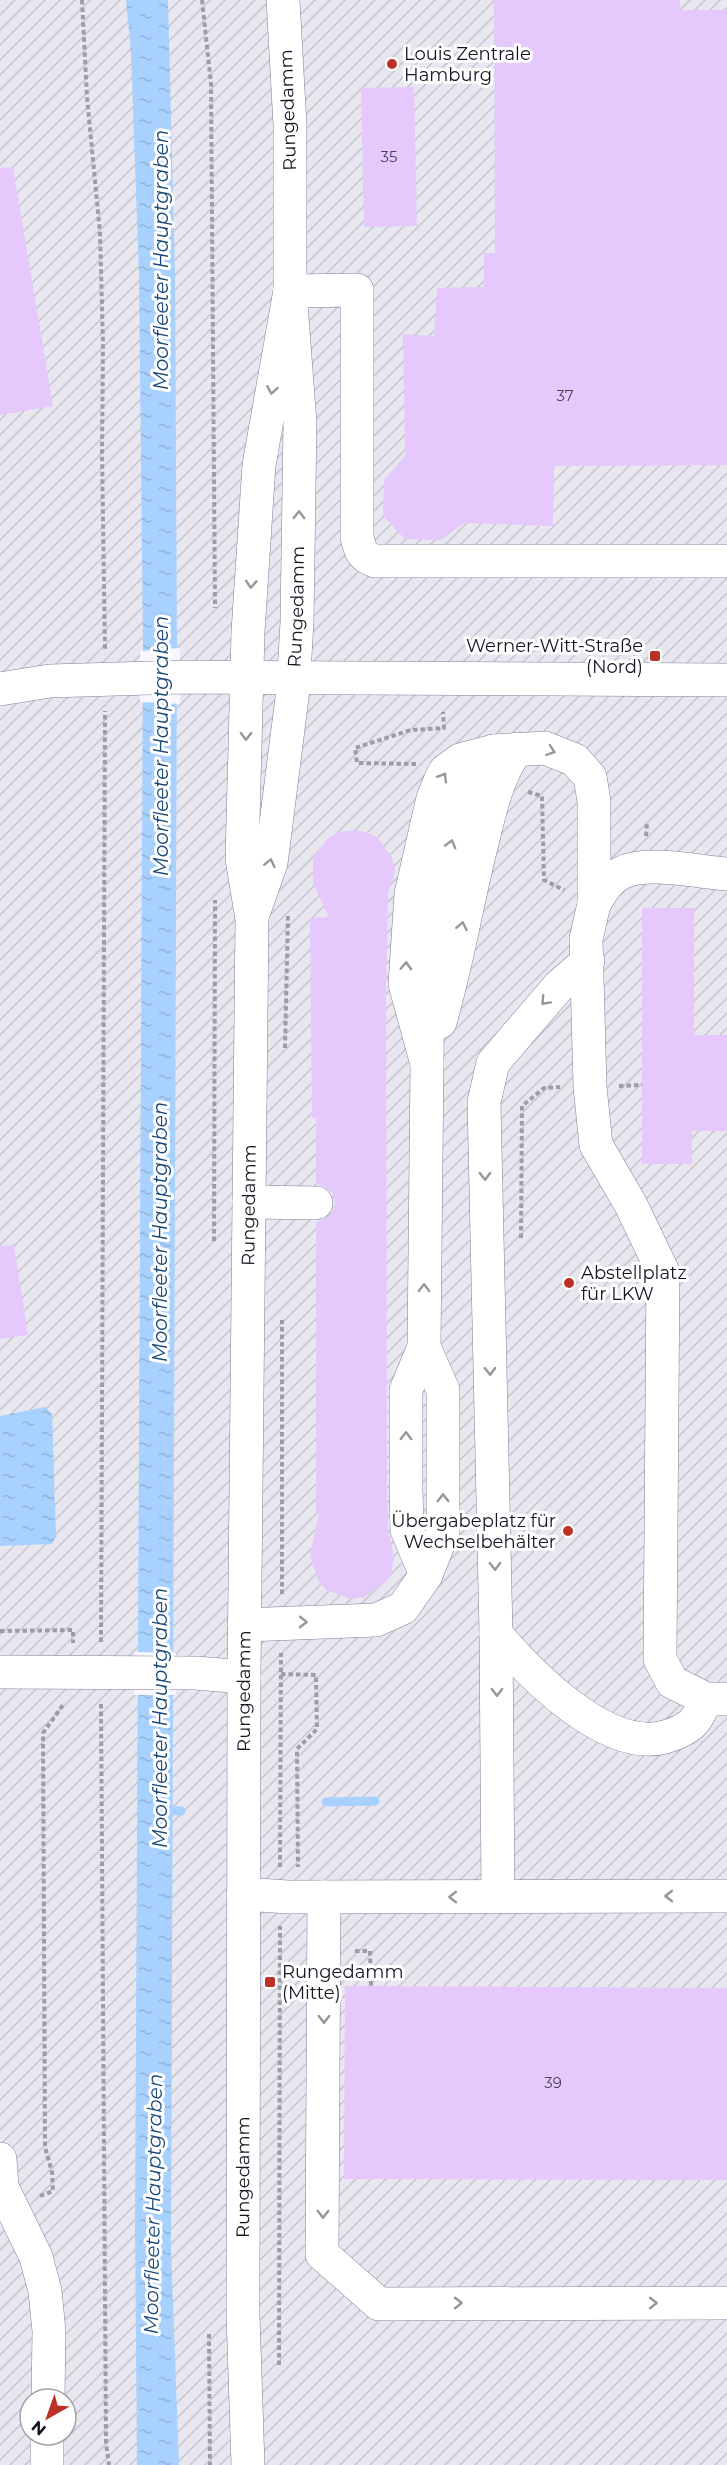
<svg xmlns="http://www.w3.org/2000/svg" width="727" height="2465" viewBox="0 0 727 2465" font-family="Montserrat,sans-serif">
  <style>
    .industrial { fill: url(#industrial-furrows); fill-rule: evenodd }
    .water { fill: url(#water-ripples) }
    .pier { fill: #f8f7ff }
    .lines { fill: none; stroke-linecap: round; stroke-linejoin: round }
    .stream { stroke: #a8d1ff; stroke-width: 9 }
    .building { fill: #e5c8fc }
    .minor-casing { stroke: #827e9f; stroke-width: 34 }
    .path { stroke: #9e9da6; stroke-width: 4; stroke-dasharray: 4.5 3; stroke-linecap: butt }
    .minor { stroke: #fff; stroke-width: 33 }
    .oneway { stroke: #97969b }
    .poi-dot { fill: #bd3025; stroke: #fff; stroke-width: 2 }
    .labels { text-anchor: middle; stroke-width: 6; stroke-linejoin: round; paint-order: stroke }
    .number-label { font-size: 15px; fill: #4a4258 }
    .poi-label { font-size: 18px; fill: #171521; stroke: #fff; text-anchor: start }
    .street-label { font-size: 18px; fill: #171521; stroke: #fff }
    .water-label { font-size: 20px; font-style: italic; fill: #184878; stroke: #fff }
  </style>
  <defs>
    <pattern id="industrial-furrows" width="10" height="10" patternUnits="userSpaceOnUse" patternTransform="scale(1.5)"><rect width="10" height="10" fill="#e8e7f0"/><path d="M-1 1l2-2M0 10L10 0M9 11l2-2" fill="none" stroke="#c6c5ce"/></pattern>
    <pattern id="water-ripples" width="26" height="14" patternUnits="userSpaceOnUse" patternTransform="scale(1.5)"><rect width="26" height="14" fill="#a8d1ff"/><path d="M2 4q2-2 4 0t4 0M15 11q2-2 4 0t4 0" fill="none" stroke="#90b3da"/></pattern>
  </defs>
  <rect width="100%" height="100%" fill="#f8f7ff"/>
  <path class="industrial" d="M 0,0 L 727,0 L 727,2465 L 0,2465 ZM 30,2399 L 66,2399 L 66,2435 L 30,2435 Z"/>
  <path class="water" d="M 126,0 L 168,0 L 175,272 L 177,647 L 171,2248 L 179,2465 L 137,2465 L 135,2229 L 143,648 L 139,275 L 131,53 Z
    M 45,1407 L 52,1414 L 56,1537 L 52,1544 L 0,1546 L 0,1416 Z"/>
  <path class="pier" d="M 180,648 L 180,704 L 140,702 L 140,651 Z
    M 135,1652 L 176,1653 L 176,1695 L 134,1695 Z"/>
  <g class="lines">
    <path class="stream" d="M 326,1802 L 375,1801
      M 162,1811 L 181,1811"/>
  </g>
  <path class="building" d="M 494,0 L 680,0 L 680,10 L 727,10 L 727,465 L 554,466 L 553,526 L 464,523 L 441,540 L 405,539 L 383,516 L 384,480 L 405,456 L 403,334 L 434,336 L 437,288 L 484,287 L 484,253 L 495,253 Z
    M 414,87 L 417,226 L 364,227 L 361,88 Z
    M 13,167 L 53,406 L 0,415 L 0,168 Z
    M 353,830 L 365,832 L 377,837 L 392,858 L 395,871 L 388,894 L 386,983 L 387,1488 L 388,1530 L 394,1557 L 392,1570 L 386,1582 L 364,1597 L 351,1599 L 326,1590 L 318,1580 L 310,1556 L 319,1513 L 316,1513 L 316,1222 L 326,1219 L 332,1213 L 335,1203 L 333,1194 L 326,1187 L 316,1184 L 316,1118 L 312,1118 L 310,918 L 329,917 L 313,883 L 313,858 L 328,838 L 340,832 Z
    M 642,908 L 694,908 L 694,1035 L 727,1035 L 727,1131 L 692,1131 L 692,1164 L 642,1164 Z
    M 14,1245 L 28,1335 L 0,1339 L 0,1246 Z
    M 345,1986 L 727,1988 L 727,2180 L 344,2179 Z"/>
  <g class="lines">
    <defs>
      <g id="minor">
        <path d="M 290,291 L 357,290 L 357,537 C 360,550 362,557 375,561 L 727,561"/>
        <path d="M 0,689 L 50,681 L 184,677 L 727,680"/>
        <path d="M 594,904 C 602,891 608,880 621,873 C 646,860 699,872 727,874"/>
        <path id="s1" d="M 253,914 L 271,863 L 293,690 L 297,622 L 300,423 L 290,291 L 290,125 L 283,0"/>
        <path d="M 588,961 L 559,986 L 493,1063 L 484,1102 L 496,1634 C 531,1675 607,1753 665,1737 C 691,1729 697,1722 706,1699"/>
        <path d="M 440,1022 C 457,964 467,902 482,843 C 490,810 497,777 517,749"/>
        <path d="M 427,1064 L 405,984 L 411,894 L 433,798 L 440,781 L 445,771 L 460,760 L 494,751 L 545,748 L 575,760 L 590,777 L 594,801 L 594,904 L 586,939 L 590,1087 L 596,1145 L 631,1205 L 663,1272 L 660,1659 L 672,1682 L 706,1699 L 727,1699"/>
        <path d="M 249,1202 L 316,1203"/>
        <path d="M 426,1575 L 407,1530 L 406,1488 L 406,1390 L 424,1347 L 428,971 L 436,901 L 461,806 L 472,777 L 478,766 L 494,751"/>
        <path d="M 244,1625 L 376,1620 L 403,1608 L 426,1575 L 443,1532 L 443,1390 L 424,1347"/>
        <path d="M 496,1634 L 498,1896"/>
        <path d="M 0,1672 L 196,1673 L 244,1677"/>
        <path d="M 244,1894 L 288,1897 L 727,1896"/>
        <path d="M 324,1897 L 322,2254 L 379,2304 L 727,2303"/>
        <path d="M 0,2159 L 2,2187 L 36,2257 L 45,2291 L 49,2331 L 48,2399"/>
        <path d="M 47,2465 L 47,2435"/>
        <path id="s2" d="M 248,2465 L 243,2315 L 244,1677 L 252,919 L 242,859 L 248,632 L 259,465 L 290,291"/>
      </g>
    </defs>
    <use href="#minor" class="minor-casing"/>
    <path class="path" d="M 82,0 L 87,97 L 100,233 L 103,344 L 102,453 L 105,649
      M 202,0 L 211,84 L 215,608
      M 416,764 L 357,763 L 355,748 L 411,730 L 444,728 L 443,712
      M 528,792 L 542,796 L 544,880 L 564,890
      M 646,836 L 647,821
      M 285,1048 L 288,915
      M 619,1086 L 642,1085
      M 521,1238 L 522,1106 L 544,1088 L 560,1087
      M 214,1241 L 215,900
      M 282,1594 L 282,1320
      M 0,1631 L 73,1630 L 73,1643
      M 101,1642 L 105,711
      M 281,1674 L 316,1675 L 317,1729 L 297,1749 L 298,1867
      M 101,1704 L 106,2443 L 109,2465
      M 280,1867 L 281,1653
      M 355,1951 L 370,1951 L 371,1986
      M 40,2196 L 53,2191 L 52,2172 L 45,2147 L 43,1733 L 63,1705
      M 209,2334 L 210,2465
      M 279,2365 L 280,1926"/>
    <use href="#minor" class="minor"/>
  </g>
  <defs><path id="oneway-chevron" d="M-2-3.5L2.5 0L-2 3.5" fill="none" stroke-width="1.6" stroke-linecap="round" stroke-linejoin="round" transform="scale(1.5)"/></defs>
  <g class="oneway">
    <use href="#oneway-chevron" transform="translate(272 390) rotate(100)"/>
    <use href="#oneway-chevron" transform="translate(299 515) rotate(-89)"/>
    <use href="#oneway-chevron" transform="translate(251 584) rotate(94)"/>
    <use href="#oneway-chevron" transform="translate(246 736) rotate(91)"/>
    <use href="#oneway-chevron" transform="translate(551 751) rotate(19)"/>
    <use href="#oneway-chevron" transform="translate(443 777) rotate(-58)"/>
    <use href="#oneway-chevron" transform="translate(451 844) rotate(-75)"/>
    <use href="#oneway-chevron" transform="translate(270 863) rotate(-77)"/>
    <use href="#oneway-chevron" transform="translate(462 926) rotate(-79)"/>
    <use href="#oneway-chevron" transform="translate(406 966) rotate(-87)"/>
    <use href="#oneway-chevron" transform="translate(545 1001) rotate(133)"/>
    <use href="#oneway-chevron" transform="translate(485 1176) rotate(89)"/>
    <use href="#oneway-chevron" transform="translate(424 1288) rotate(-89)"/>
    <use href="#oneway-chevron" transform="translate(490 1371) rotate(89)"/>
    <use href="#oneway-chevron" transform="translate(406 1436) rotate(-90)"/>
    <use href="#oneway-chevron" transform="translate(443 1498) rotate(-90)"/>
    <use href="#oneway-chevron" transform="translate(495 1566) rotate(89)"/>
    <use href="#oneway-chevron" transform="translate(303 1622) rotate(1)"/>
    <use href="#oneway-chevron" transform="translate(497 1692) rotate(90)"/>
    <use href="#oneway-chevron" transform="translate(669 1896) rotate(180)"/>
    <use href="#oneway-chevron" transform="translate(453 1897) rotate(180)"/>
    <use href="#oneway-chevron" transform="translate(324 2019) rotate(90)"/>
    <use href="#oneway-chevron" transform="translate(323 2214) rotate(90)"/>
    <use href="#oneway-chevron" transform="translate(458 2303)"/>
    <use href="#oneway-chevron" transform="translate(653 2303)"/>
  </g>
  <g class="poi-dot">
    <circle cx="392" cy="64" r="6"/>
    <rect x="649" y="650" width="12" height="12" rx="3"/>
    <circle cx="569" cy="1283" r="6"/>
    <circle cx="568" cy="1531" r="6"/>
    <rect x="264" y="1976" width="12" height="12" rx="3"/>
  </g>
  <g class="labels">
    <g class="number-label">
      <text x="389" y="162">35</text>
      <text x="565" y="401">37</text>
      <text x="553" y="2088">39</text>
    </g>
    <g class="poi-label">
      <text x="404" y="60">Louis Zentrale<tspan x="404" dy="21">Hamburg</tspan></text>
      <text x="643" y="652" text-anchor="end">Werner-Witt-Straße<tspan x="643" dy="21">(Nord)</tspan></text>
      <text x="581" y="1279">Abstellplatz<tspan x="581" dy="21">für LKW</tspan></text>
      <text x="556" y="1527" text-anchor="end">Übergabeplatz für<tspan x="556" dy="21">Wechselbehälter</tspan></text>
      <text x="282" y="1978">Rungedamm<tspan x="282" dy="21">(Mitte)</tspan></text>
    </g>
    <g class="street-label">
      <text transform="translate(288 110) rotate(-92)" y="6">Rungedamm</text>
      <text dy="6" stroke="none"><textPath href="#s1" startOffset="312">Rungedamm</textPath></text>
      <text dy="6" stroke="none"><textPath href="#s2" startOffset="1260">Rungedamm</textPath></text>
      <text dy="6" stroke="none"><textPath href="#s2" startOffset="774">Rungedamm</textPath></text>
      <text dy="6" stroke="none"><textPath href="#s2" startOffset="288">Rungedamm</textPath></text>
    </g>
    <g class="water-label">
      <text transform="translate(161 260) rotate(-90)" y="7">Moorfleeter Hauptgraben</text>
      <text transform="translate(161 746) rotate(-90)" y="7">Moorfleeter Hauptgraben</text>
      <text transform="translate(160 1232) rotate(-90)" y="7">Moorfleeter Hauptgraben</text>
      <text transform="translate(160 1718) rotate(-90)" y="7">Moorfleeter Hauptgraben</text>
      <text transform="translate(153 2204) rotate(-89)" y="7">Moorfleeter Hauptgraben</text>
    </g>
  </g>
  <g transform="translate(48 2417) rotate(220)"><circle r="28" fill="#ffffff" stroke="#a2a1a6" stroke-width="1.5"/>
  <path d="M0-4.5L10 22L0 15L-10 22Z" fill="#bd3025"/>
  <text y="-9" font-size="16" font-weight="bold" text-anchor="middle" fill="#171521">N</text>
  </g>
</svg>
